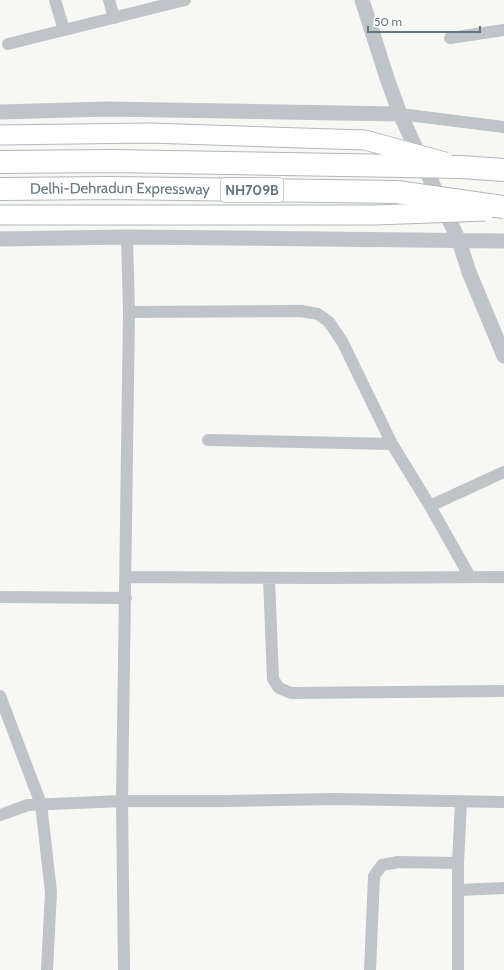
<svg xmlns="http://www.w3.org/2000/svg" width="504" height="970" viewBox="0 0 504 970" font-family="Cabin,sans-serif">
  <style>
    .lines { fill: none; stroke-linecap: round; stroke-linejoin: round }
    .motorway-casing { stroke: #b1b7ba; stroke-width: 24 }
    .minor { stroke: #bec4c7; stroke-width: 12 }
    .tertiary { stroke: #bec4c7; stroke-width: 15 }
    .motorway { stroke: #fff; stroke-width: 22 }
    .primary-bridge-casing { stroke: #b1b8bb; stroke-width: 21; stroke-linecap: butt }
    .motorway-bridge-casing { stroke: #b1b7ba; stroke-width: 24; stroke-linecap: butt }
    .primary-bridge { stroke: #fff; stroke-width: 19 }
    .motorway-bridge { stroke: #fff; stroke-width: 22 }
    .labels { text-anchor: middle; stroke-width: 4; stroke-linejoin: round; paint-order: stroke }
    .shield { fill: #fff; stroke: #909fa6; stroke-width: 1 }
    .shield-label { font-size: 14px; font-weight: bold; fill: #617680 }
    .street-label { font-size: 15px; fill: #617680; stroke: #fff }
  </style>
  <rect width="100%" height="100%" fill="#f7f7f4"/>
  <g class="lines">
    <defs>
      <path id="motorway" d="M 461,167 L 504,170"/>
    </defs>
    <use href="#motorway" class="motorway-casing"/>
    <path class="minor" d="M 55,0 L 64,30
      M 109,0 L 114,18
      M 450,38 L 504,30
      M 8,44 L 185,0
      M 400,114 L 504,127
      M 129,312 L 301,311 L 318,314 L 329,322 L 342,341 L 392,444 L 430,506 L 504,472
      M 208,440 L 392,444
      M 430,506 L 470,577
      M 126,577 L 325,578 L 504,577
      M 269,578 L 273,679 L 279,688 L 291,693 L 504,691
      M 0,597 L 126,598
      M 0,696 L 41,804 L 51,892 L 47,970
      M 0,815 L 28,805 L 122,801 L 221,801 L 335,799 L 504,802
      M 459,890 L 504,888
      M 124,970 L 122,801 L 129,312 L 127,237
      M 370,970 L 374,876 L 382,865 L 398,862 L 458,863
      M 458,970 L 458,863 L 461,802"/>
    <path class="tertiary" d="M 362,0 L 387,78 L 400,114 L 459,241 L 469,272 L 504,356
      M 0,112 L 107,109 L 400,114
      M 0,239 L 127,237 L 504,241"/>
    <use href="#motorway" class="motorway"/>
    <defs>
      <path id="primary-bridge" d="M 0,135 L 149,133 L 365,140 L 445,162
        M 0,215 L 375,215 L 485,211"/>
      <g id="motorway-bridge">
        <path d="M 0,162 L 112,161 L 461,167"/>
        <path id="s1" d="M 0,189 L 112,188 L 397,192 L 504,207"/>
      </g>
    </defs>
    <use href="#primary-bridge" class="primary-bridge-casing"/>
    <use href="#motorway-bridge" class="motorway-bridge-casing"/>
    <use href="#primary-bridge" class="primary-bridge"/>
    <use href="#motorway-bridge" class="motorway-bridge"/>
  </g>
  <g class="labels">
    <rect class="shield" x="221" y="178" width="62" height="24" rx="3"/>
    <g class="shield-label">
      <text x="252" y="195">NH709B</text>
    </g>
    <g class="street-label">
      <text dy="5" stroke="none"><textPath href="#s1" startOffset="120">Delhi-Dehradun Expressway</textPath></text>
    </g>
  </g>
  <path d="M368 26v6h112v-6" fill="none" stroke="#617680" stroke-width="2"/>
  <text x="374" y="26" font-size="12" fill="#617680" stroke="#ffffff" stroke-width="3" paint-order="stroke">50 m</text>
</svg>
